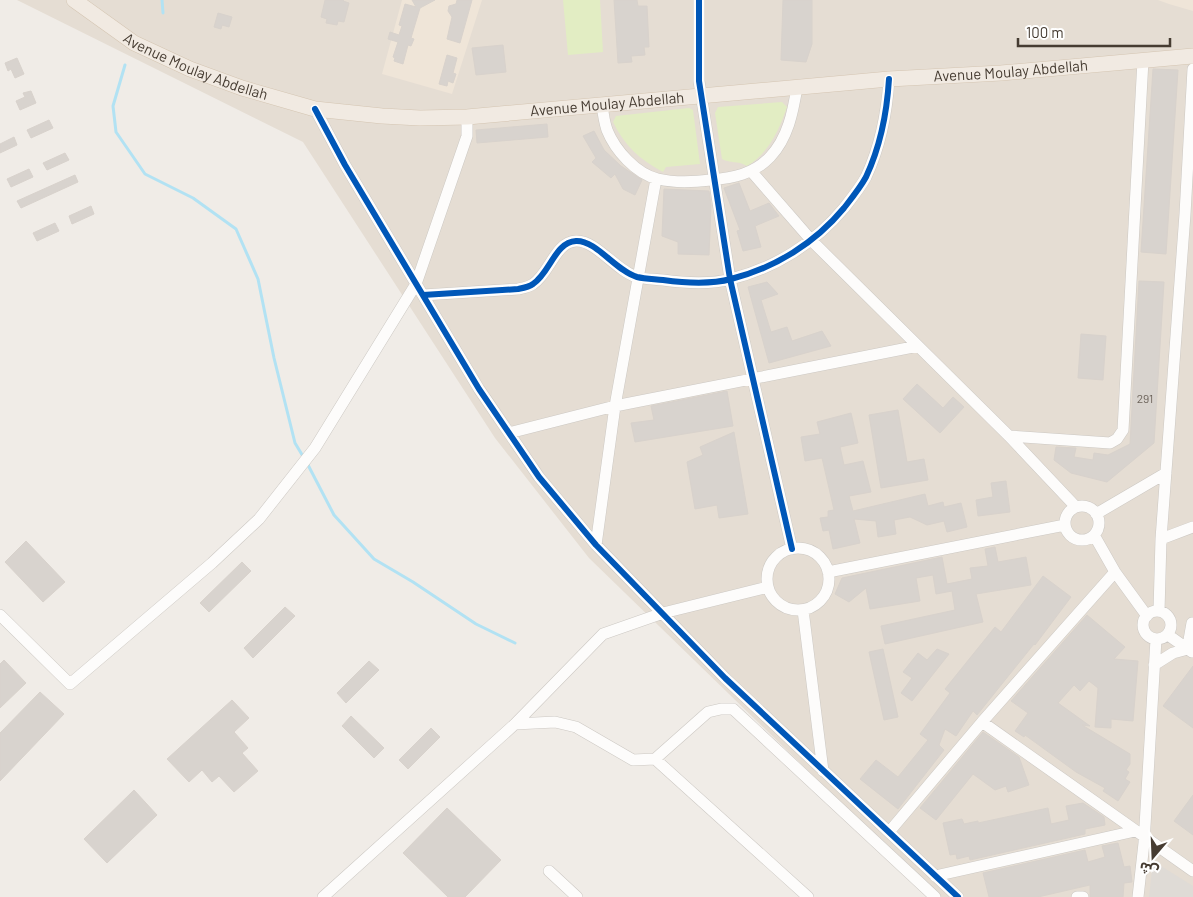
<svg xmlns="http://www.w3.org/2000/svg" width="1193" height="897" viewBox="0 0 1193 897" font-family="Barlow,'Noto Sans Arabic',sans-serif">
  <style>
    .residential { fill: #e5ddd3 }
    .education { fill: #efe5d8 }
    .green { fill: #e2edc3 }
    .parking { fill: #dfdbd6 }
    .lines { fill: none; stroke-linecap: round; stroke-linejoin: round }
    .stream { stroke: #b2e2f3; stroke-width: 3 }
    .building { fill: #d8d3ce; stroke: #d8d2cc }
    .minor-casing { stroke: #ccc8c3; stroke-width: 12 }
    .major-casing { stroke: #d4c5b2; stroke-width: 16 }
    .minor { stroke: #fdfcfb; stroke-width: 11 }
    .major { stroke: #f1eae2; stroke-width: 15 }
    .cycleway-casing { stroke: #fff; stroke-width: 9 }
    .cycleway { stroke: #0057b8; stroke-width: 6 }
    .labels { text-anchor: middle; stroke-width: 4; stroke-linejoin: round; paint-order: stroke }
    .number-label { font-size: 12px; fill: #6c635a }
    .street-label { font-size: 15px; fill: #463c32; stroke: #fff }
  </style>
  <rect width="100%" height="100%" fill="#f0ece7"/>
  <path class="residential" d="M 17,0 L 1193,0 L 1193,897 L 938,897 L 589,558 L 495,438 L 303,142 Z"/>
  <path class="education" d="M 402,0 L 482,0 L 452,94 L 382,74 Z
    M 1158,0 L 1193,0 L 1193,11 L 1169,4 Z"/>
  <path class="green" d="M 563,0 L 600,0 L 603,52 L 568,55 Z
    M 782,102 L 787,107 C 779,130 769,153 747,166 C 737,160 731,164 722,159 L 715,113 L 718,107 Z
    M 689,108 L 693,110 L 700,164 L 666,167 L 663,172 C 640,160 624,145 613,122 L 616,116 Z"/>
  <path class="parking" d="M 1153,861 L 1193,886 L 1193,897 L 1149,897 Z"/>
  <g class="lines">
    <path class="stream" d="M 162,0 L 163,13
      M 125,65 L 113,106 L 116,132 L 145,174 L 193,198 L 236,229 L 258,279 L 274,358 L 295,443 L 304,458
      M 307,463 L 334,515 L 374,559 L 413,582 L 476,624 L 515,643"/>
  </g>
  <path class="building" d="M 325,0 L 344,0 L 343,1 L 349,3 L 344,22 L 338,21 L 337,25 L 326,23 L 327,19 L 321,17 Z
    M 412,0 L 435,0 L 420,8 L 411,38 L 414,39 L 411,46 L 408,45 L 403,64 L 394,61 L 395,58 L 393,57 L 398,42 L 388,39 L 390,32 L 399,35 L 402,26 L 399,25 L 405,4 L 416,7 Z
    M 457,0 L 472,0 L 460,43 L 447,39 L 452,17 L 448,11 L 449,6 L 456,4 Z
    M 614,0 L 637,0 L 638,6 L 647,6 L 649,47 L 644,47 L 645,55 L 631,56 L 632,62 L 618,63 Z
    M 783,0 L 812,0 L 812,44 L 806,62 L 781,60 Z
    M 218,13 L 232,17 L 229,27 L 222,25 L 221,29 L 214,27 Z
    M 503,45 L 506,72 L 476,75 L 472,48 Z
    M 447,55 L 457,58 L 453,73 L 456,74 L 453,83 L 448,81 L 447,86 L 439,84 Z
    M 17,58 L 24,74 L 15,78 L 11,69 L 8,71 L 5,63 Z
    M 1153,69 L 1178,70 L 1166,254 L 1141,252 Z
    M 31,91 L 36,103 L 20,110 L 16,101 L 25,97 L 23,93 Z
    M 49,120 L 53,128 L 31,138 L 27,130 Z
    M 547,124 L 548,137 L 477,143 L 476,130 Z
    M 594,131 L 604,150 L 621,166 L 642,180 L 635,195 L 623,189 L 615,174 L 611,178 L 592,162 L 596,158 L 583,136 Z
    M 14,137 L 17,145 L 0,153 L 0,144 Z
    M 65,153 L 69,160 L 47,170 L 43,163 Z
    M 29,169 L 33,177 L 11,187 L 7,179 Z
    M 75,175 L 78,182 L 21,208 L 17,201 Z
    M 739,183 L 750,211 L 769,203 L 779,216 L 755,226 L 761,247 L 743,251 L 737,231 L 740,230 L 724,188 Z
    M 664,189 L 709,191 L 711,205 L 709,255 L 678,254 L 678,242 L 662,236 Z
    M 91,206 L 94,214 L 72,224 L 69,216 Z
    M 55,223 L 59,231 L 37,241 L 33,233 Z
    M 1139,281 L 1164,282 L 1154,443 L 1107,482 L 1071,473 L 1054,460 L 1056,447 L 1076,448 L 1074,457 L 1093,460 L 1094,453 L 1108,455 L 1130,444 Z
    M 767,282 L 778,294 L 761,300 L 771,332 L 787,327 L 792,341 L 822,331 L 831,346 L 769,363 L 748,287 Z
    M 1081,334 L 1106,336 L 1103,380 L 1078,378 Z
    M 917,384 L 943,408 L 953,397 L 964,407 L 940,433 L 903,399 Z
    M 727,391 L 733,426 L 635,442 L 631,423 L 654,420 L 651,406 Z
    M 898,410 L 907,462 L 924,459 L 928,480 L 881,488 L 869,415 Z
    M 851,413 L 858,443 L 840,447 L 844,465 L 863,461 L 871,492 L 849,496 L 853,511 L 925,494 L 928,506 L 943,502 L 944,507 L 961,503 L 967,527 L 947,532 L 944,521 L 927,525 L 910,517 L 894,520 L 896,534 L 878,537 L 876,521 L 854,519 L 860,543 L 833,549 L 829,530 L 823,531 L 820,518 L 828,517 L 828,511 L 834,510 L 822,458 L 805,461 L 801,437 L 820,434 L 817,422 Z
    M 734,432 L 748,514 L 719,518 L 717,505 L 695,509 L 687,462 L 703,455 L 700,447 Z
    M 1006,481 L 1010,512 L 978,516 L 976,500 L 993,497 L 991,483 Z
    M 26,541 L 65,582 L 43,602 L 5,562 Z
    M 995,547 L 998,562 L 1026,557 L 1031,585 L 976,594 L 983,622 L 885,644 L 881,626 L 955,610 L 952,591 L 936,594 L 933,575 L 916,578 L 920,601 L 870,609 L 866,588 L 849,602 L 835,594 L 842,578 L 942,557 L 947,584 L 972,579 L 970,568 L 988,566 L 985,549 Z
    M 242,562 L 251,571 L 209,612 L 200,603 Z
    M 1043,576 L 1071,597 L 1035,645 L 1034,644 L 977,715 L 973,711 L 956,736 L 945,729 L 939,745 L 944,750 L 898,809 L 860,779 L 876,760 L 898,777 L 928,740 L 920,734 L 950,693 L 945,689 L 995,627 L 1001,632 Z
    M 285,607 L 295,616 L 253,658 L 244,648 Z
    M 1087,615 L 1125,647 L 1114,659 L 1138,661 L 1133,721 L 1111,719 L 1111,728 L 1095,727 L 1098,688 L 1089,681 L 1080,691 L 1074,685 L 1058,703 L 1090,726 L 1082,725 L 1130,754 L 1130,764 L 1126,770 L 1129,772 L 1125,779 L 1130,782 L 1118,801 L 1103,791 L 1105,788 L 1076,772 L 1025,735 L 1024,737 L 1015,731 L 1028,713 L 1011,701 Z
    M 883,649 L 898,717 L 884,720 L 869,652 Z
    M 937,649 L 949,654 L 912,701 L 901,693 L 912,678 L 903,672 L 918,653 L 927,660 Z
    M 4,660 L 26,683 L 0,708 L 0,664 Z
    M 369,661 L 379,670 L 346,703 L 337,693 Z
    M 1193,666 L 1193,728 L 1163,706 Z
    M 40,692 L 64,714 L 0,781 L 0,733 Z
    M 232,700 L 249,718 L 234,732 L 248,748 L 242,753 L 258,771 L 234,792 L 219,776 L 212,782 L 202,770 L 189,782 L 167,759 Z
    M 351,716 L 384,748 L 374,758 L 342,726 Z
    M 431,728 L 440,737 L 408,769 L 399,760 Z
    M 983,732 L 1019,757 L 1029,785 L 1008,792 L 1006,786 L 995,790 L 973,774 L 936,820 L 920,808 Z
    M 134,790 L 157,815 L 107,863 L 84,839 Z
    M 1193,795 L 1193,835 L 1174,821 Z
    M 1083,803 L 1104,817 L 1105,825 L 1085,829 L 1085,834 L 970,860 L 969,856 L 957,859 L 956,854 L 950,855 L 943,823 L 962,819 L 964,824 L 978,821 L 978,823 L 1048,808 L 1051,824 L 1069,820 L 1066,806 Z
    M 447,808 L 501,860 L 465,897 L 448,897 L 403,853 Z
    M 1118,843 L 1124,867 L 1130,866 L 1132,882 L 1124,883 L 1123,897 L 1090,897 L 1090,885 L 1038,897 L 989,897 L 983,873 L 1085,850 L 1088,862 L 1105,857 L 1102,846 Z"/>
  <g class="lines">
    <defs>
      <path id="minor" d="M 699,0 L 699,81 L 730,279 L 792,549
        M 602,104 C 603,113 604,121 607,130 C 615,150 636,174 658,179 C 675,183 694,182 711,180 C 733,178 754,174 770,157 C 788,138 793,112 797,87
        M 315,109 L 345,165 L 479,389 L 539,477 L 596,545 L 725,678 L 958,897
        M 751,171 L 812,241 L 1009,436 L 1076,507
        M 423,295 L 518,289 C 523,288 529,287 533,284 C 550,273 555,242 576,241 C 596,240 616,271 637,277 C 645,279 654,279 663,280 C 685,283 709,285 731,279 C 775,268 815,243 844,208 C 851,199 860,188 866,177 C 880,147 887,112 889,79
        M 509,433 L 615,406 L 918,346
        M 1009,436 L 1110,443 L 1117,439 L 1123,430 L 1143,60
        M1065 523a17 17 0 1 1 34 0a17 17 0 1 1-34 0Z
        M 1096,514 L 1166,473
        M 1094,535 L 1115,572 L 1147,616
        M 1161,539 L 1193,527
        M 596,545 L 615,406 L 656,179
        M767 579a31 31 0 1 1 62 0a31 31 0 1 1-62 0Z
        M 828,572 L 1065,525
        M 803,610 L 823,771
        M1143 625a14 14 0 1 1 28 0a14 14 0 1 1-28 0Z
        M 1159,611 L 1161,539 L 1185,214 L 1193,69
        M 0,615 L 70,684 L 212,563 L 259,519 L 315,448 L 416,284 L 467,136 L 467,117
        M 1192,623 L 1189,640 L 1192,652
        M 1168,635 L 1192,652
        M 1154,665 L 1173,653 L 1188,649
        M 982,722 L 1115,572
        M 515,724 L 555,722 L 576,727 L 633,760 L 655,759 L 808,897
        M 655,759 L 708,712 L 721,709 L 733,709 L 935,897
        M 889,832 L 982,722 L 1193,871
        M 549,871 L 577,897
        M 935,876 L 1135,831
        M 323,897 L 515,724 L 603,634 L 663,613 L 768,587
        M 1077,897 L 1083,897
        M 1138,897 L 1144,843 L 1156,639"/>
      <g id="major">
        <path id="s1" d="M 74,0 L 134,43 L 190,69 L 242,88 L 315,109 L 382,116 L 420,118 L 467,117 L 889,79 L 1001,73 L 1193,56"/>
      </g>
    </defs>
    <use href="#minor" class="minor-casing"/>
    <use href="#major" class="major-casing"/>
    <use href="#minor" class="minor"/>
    <use href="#major" class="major"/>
    <defs>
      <path id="cycleway" d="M 699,0 L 699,81 L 730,279 L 792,549
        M 315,109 L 345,165 L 479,389 L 539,477 L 596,545 L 725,678 L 958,897
        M 423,295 L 518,289 C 523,288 529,287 533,284 C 550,273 555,242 576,241 C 596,240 616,271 637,277 C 645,279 654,279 663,280 C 685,283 709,285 731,279 C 775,268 815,243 844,208 C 851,199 860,188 866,177 C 880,147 887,112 889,79"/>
    </defs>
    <use href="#cycleway" class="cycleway-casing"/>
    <use href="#cycleway" class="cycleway"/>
  </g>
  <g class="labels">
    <g class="number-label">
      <text x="1145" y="403">291</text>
    </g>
    <g class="street-label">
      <text dy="5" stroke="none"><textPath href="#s1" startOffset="140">Avenue Moulay Abdellah</textPath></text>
      <text dy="5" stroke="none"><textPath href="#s1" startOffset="965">Avenue Moulay Abdellah</textPath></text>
      <text dy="5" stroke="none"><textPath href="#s1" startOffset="560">Avenue Moulay Abdellah</textPath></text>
    </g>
  </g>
  <g transform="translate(1153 857) rotate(199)" stroke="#ffffff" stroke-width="4" paint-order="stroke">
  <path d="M0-4L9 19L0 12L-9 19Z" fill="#463c32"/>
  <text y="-8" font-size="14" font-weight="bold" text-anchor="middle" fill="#463c32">ش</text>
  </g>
  <path d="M1018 38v8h152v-8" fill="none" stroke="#463c32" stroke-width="2.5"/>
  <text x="1026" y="38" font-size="15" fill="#463c32" stroke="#ffffff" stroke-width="4" paint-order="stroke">100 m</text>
</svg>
